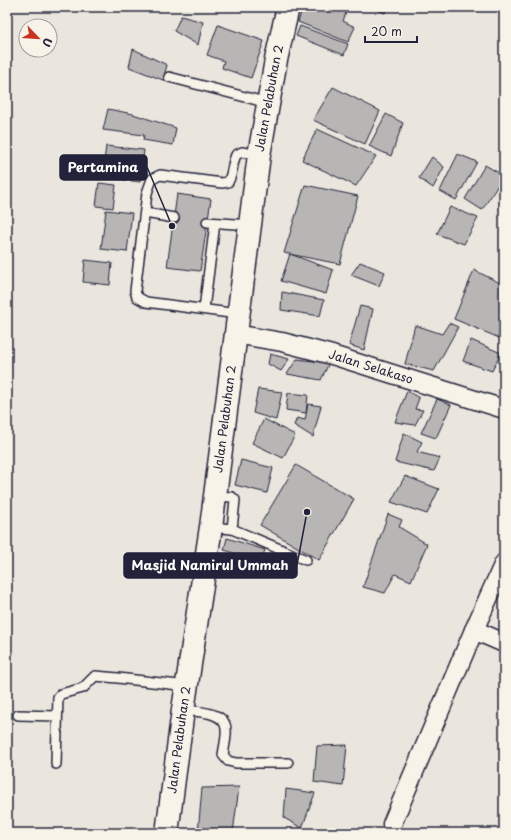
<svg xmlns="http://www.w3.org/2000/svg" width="511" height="840" viewBox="0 0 511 840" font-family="'Playpen Sans',sans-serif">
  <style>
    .building { fill: #b8b6b5; stroke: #22223b }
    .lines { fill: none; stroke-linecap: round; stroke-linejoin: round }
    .service-casing { stroke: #22223b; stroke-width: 12 }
    .minor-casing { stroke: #22223b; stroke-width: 21 }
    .secondary-casing { stroke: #22223b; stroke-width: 25 }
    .service { stroke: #f7f3e8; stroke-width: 9 }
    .minor { stroke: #f7f3e8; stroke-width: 18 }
    .secondary { stroke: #f7f3e8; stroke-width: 22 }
    .labels { text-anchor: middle; stroke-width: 4; stroke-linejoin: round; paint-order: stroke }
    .street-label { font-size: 12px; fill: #22223b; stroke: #f7f3e8 }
    .leader { fill: none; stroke: #22223b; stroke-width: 1.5 }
    .callout-dot { fill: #22223b; stroke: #f7f3e8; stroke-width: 1.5 }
    .callout { fill: #22223b; stroke: #22223b; stroke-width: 1.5 }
    .callout-label { font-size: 13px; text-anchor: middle; font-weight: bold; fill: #fff }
  </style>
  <rect width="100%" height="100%" fill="#eae6de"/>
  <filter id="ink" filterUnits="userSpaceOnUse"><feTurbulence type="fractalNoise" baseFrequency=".025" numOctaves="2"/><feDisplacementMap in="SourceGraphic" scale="8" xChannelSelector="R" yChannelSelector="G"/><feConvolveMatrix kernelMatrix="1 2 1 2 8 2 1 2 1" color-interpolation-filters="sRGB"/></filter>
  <g filter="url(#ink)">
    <path class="building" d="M 303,7 L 348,7 L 343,21 L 355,27 L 348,42 L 298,22 Z
      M 371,7 L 387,7 L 385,13 Z
      M 181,16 L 203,22 L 198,45 L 174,31 Z
      M 218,25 L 264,41 L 251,78 L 222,68 L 224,61 L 207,55 Z
      M 300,26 L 348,44 L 344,55 L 296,36 Z
      M 133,49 L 167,65 L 163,80 L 129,67 Z
      M 333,87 L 380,111 L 365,144 L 313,120 Z
      M 108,109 L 133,114 L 176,128 L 173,145 L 143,140 L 144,135 L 103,130 Z
      M 386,114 L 403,123 L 391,156 L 369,146 Z
      M 317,129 L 376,156 L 356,186 L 302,160 Z
      M 106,146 L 144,150 L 140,182 L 102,177 Z
      M 458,154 L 477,162 L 456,200 L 440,191 Z
      M 432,157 L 444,167 L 433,188 L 419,178 Z
      M 485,165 L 504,176 L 482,210 L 465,199 Z
      M 99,183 L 116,185 L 113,208 L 96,206 Z
      M 305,185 L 358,196 L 340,264 L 284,253 Z
      M 177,194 L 211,199 L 200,271 L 167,267 Z
      M 450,207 L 478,218 L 464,244 L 437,234 Z
      M 106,210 L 132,213 L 127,252 L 101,249 Z
      M 290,254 L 333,270 L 326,294 L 281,281 Z
      M 85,260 L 112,263 L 110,285 L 83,282 Z
      M 360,262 L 385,272 L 379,286 L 351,275 Z
      M 474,270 L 504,285 L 504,340 L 454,319 Z
      M 282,292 L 324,300 L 320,316 L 281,310 Z
      M 360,306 L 373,309 L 364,350 L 349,345 Z
      M 449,323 L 458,327 L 434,371 L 405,364 L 415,325 L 442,334 Z
      M 471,340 L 501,353 L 492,371 L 463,361 Z
      M 270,354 L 289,359 L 281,371 L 268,364 Z
      M 297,359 L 329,363 L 321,380 L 287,374 Z
      M 258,389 L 282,392 L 276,420 L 253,413 Z
      M 407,391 L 419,398 L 415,409 L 423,410 L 415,425 L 395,422 Z
      M 288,393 L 308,395 L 306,413 L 286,410 Z
      M 437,399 L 451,405 L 436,438 L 421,433 Z
      M 308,404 L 321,406 L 313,437 L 294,425 L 297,418 L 305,420 Z
      M 264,419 L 295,435 L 283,458 L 252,443 Z
      M 404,433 L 422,442 L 417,452 L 440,458 L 434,471 L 395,462 Z
      M 241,460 L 273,468 L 267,493 L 235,485 Z
      M 296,465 L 354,499 L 319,560 L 260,525 Z
      M 405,476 L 439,489 L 427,514 L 391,502 Z
      M 388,514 L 402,520 L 399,527 L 427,544 L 411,581 L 395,574 L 385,593 L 363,587 Z
      M 227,538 L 265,550 L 261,561 L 224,550 Z
      M 347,745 L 343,786 L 314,782 L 317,746 Z
      M 239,787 L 233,833 L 198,833 L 202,788 Z
      M 286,789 L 315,793 L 302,828 L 284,818 Z"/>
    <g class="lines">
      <defs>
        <path id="service" d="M 169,77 L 268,103
          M 145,213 L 174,218
          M 207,222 L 250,225
          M 204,309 L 215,223
          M 238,314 L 146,302 L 137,297 L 135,291 L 147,193 L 152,179 L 160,175 L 222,183 L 228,182 C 233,174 232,163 236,155 L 242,152 L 259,155
          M 215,496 L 232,497 L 235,500 L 232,529
          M 211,527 L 232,529 L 306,560
          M 183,710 C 197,712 225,711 226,729 C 227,737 224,747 223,755 L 228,761 L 236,763 L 288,763
          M 18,715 L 57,716
          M 56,764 L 58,697 L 61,694 L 83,688 L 95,676 L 118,678 L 187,686"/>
        <g id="minor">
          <path id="s1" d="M 235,334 L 282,342 L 332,355 L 504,409"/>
          <path d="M 474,630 L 504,643"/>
          <path d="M 392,824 L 474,630 L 504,563"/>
        </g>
        <g id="secondary">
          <path id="s2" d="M 167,833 L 183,710 L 211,527 L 259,155 L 276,60 L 288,7"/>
        </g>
      </defs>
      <use href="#service" class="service-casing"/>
      <use href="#minor" class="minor-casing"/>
      <use href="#secondary" class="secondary-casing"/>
      <use href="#service" class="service"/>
      <use href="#minor" class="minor"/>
      <use href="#secondary" class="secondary"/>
    </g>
  </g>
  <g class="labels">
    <g class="street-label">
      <text dy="4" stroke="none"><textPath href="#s2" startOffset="742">Jalan Pelabuhan 2</textPath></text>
      <text dy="4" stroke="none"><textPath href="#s1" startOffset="140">Jalan Selakaso</textPath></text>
      <text dy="4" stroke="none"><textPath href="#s2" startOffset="418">Jalan Pelabuhan 2</textPath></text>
      <text dy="4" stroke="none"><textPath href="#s2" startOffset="94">Jalan Pelabuhan 2</textPath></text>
    </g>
  </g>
  <path class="leader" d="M172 226L147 167M307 512L297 565"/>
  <g class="callout-dot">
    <circle cx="172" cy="226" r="4"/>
    <circle cx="307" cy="512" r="4"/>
  </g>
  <g class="callout">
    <rect x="60" y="155" width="87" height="25" rx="4"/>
    <rect x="124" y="553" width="173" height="25" rx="4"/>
  </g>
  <g class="callout-label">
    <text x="103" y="172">Pertamina</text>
    <text x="210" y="570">Masjid Namirul Ummah</text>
  </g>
  <rect width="511" height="840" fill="none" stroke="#f7f3e8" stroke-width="24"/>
  <rect x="12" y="12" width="487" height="816" fill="none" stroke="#22223b" stroke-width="1.5" filter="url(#ink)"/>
  <g transform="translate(38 38) rotate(115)"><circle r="19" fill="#f7f3e8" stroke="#a29fa3"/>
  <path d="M0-3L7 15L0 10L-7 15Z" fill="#c8321e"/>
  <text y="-6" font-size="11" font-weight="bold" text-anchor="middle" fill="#22223b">U</text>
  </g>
  <path d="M365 36v6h52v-6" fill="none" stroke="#22223b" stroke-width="2"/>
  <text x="371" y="36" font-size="12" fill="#22223b" stroke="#f7f3e8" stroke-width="3" paint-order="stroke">20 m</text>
</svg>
